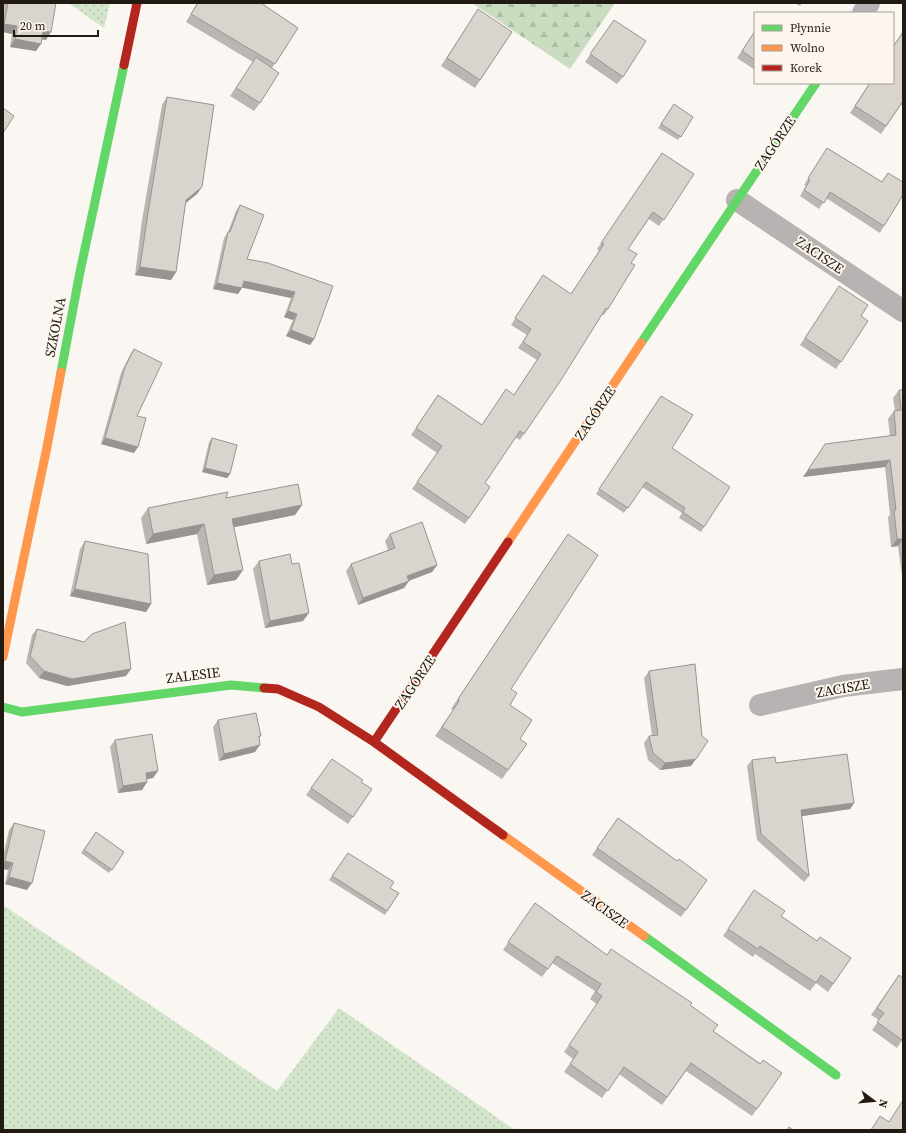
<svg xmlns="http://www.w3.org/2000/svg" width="906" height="1133" viewBox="0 0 906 1133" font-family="'Source Serif 4',serif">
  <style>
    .grass { fill: url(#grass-dots) }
    .forest { fill: url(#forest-firs) }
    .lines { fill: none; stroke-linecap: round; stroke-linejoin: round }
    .street { stroke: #b7b3b2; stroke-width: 22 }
    .fast { stroke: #63d668; stroke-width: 9 }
    .slow { stroke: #ff974d; stroke-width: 9 }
    .jam { stroke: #b3261e; stroke-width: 9 }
    .wall { fill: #bbb6b2 }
    .shaded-wall { fill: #999491 }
    .building { fill: #dad4cf; stroke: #999491 }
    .labels { text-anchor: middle; stroke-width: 4; stroke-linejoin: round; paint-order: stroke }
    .street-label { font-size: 14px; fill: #201a13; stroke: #fdf6ee }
  </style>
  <defs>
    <pattern id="grass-dots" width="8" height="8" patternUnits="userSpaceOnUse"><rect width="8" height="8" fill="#d3e5cb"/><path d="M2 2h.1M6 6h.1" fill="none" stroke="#b5c4ad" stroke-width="1.8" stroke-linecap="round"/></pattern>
    <pattern id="forest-firs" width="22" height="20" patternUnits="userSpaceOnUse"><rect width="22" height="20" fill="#caddc1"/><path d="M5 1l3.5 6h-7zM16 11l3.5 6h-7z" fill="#adbda5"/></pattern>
  </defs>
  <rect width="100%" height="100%" fill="#faf6f2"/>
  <path class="grass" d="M 68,3 L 110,3 L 104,28 Z
    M 3,905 L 277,1091 L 339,1008 L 515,1130 L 3,1130 Z"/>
  <path class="forest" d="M 472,3 L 615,3 L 570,69 Z"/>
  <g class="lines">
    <path class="street" d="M 863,13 L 869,3
      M 737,200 L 903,311
      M 760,705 L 843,686 L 903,679"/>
    <path class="fast" d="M 641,343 L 816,83
      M 61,372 L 80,272 L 124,65
      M 3,707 L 22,712 L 231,685 L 264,688
      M 644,936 L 836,1075"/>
    <path class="slow" d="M 508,542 L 641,343
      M 3,657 L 47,447 L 61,372
      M 503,835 L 644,936"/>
    <path class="jam" d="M 124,65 L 137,3
      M 264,688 L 278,689 L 319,707 L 374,742 L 503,835
      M 374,742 L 508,542"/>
  </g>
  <path class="wall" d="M 4,3 L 54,3 L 46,40 L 42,39 L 36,51 L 10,47 L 12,34 L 3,32 L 3,7 Z
    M 197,3 L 261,3 L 298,28 L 272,68 L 260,103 L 254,111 L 230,96 L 253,62 L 186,22 Z
    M 795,3 L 802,3 L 800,6 Z
    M 473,17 L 512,32 L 475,88 L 441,66 Z
    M 614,20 L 623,77 L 617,84 L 585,62 Z
    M 755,31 L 755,70 L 737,58 Z
    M 903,31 L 903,106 L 901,105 L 881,134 L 850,113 Z
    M 167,97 L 202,187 L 197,194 L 185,203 L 176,272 L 171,280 L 135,275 L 142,220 L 162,105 Z
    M 671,108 L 693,117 L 678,140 L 658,128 Z
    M 827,148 L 882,182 L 888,173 L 884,226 L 880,233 L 826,198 L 819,209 L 800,196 L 806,186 L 804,185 Z
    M 662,153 L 694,174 L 659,226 L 649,219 L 628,249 L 631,263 L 608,309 L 604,315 L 602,315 L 520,440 L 515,437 L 485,483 L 490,487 L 465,524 L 412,489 L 437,453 L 411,435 L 438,395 L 482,425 L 514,395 L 537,360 L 518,348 L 527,335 L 511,325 L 539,282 L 571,294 L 599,251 L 597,249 Z
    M 240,205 L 247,259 L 333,286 L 314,339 L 310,345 L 286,336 L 293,320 L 284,317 L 291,298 L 242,287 L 238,294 L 213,289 L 224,238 L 228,232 L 236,211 Z
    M 839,286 L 861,316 L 868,321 L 836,369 L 800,345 Z
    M 134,349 L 137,416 L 134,453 L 101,444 L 121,373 L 130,355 Z
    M 899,390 L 903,390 L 903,583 L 898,546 L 891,547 L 888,517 L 890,515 L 885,467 L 803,477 L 825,444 L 890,436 L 888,419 L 894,411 L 895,411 L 893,398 Z
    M 661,396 L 672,448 L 704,527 L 701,532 L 679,518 L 682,513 L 642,487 L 624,513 L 596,494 Z
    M 212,438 L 230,474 L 227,478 L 202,472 L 209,442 Z
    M 226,498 L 302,505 L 295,515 L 234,527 L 243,570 L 236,580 L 207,585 L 197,534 L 146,544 L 141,518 L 148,508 Z
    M 390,534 L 437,565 L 432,572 L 409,581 L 404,588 L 358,605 L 346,571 L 351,564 L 388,550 L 385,541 Z
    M 85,541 L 151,604 L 146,612 L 70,596 L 80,549 Z
    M 562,543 L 511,689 L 510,705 L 520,739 L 527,744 L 502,779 L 435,736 L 453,710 L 451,709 Z
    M 259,561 L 303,621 L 265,628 L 253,569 Z
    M 37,629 L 126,676 L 67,686 L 39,678 L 26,663 L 32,635 Z
    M 649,671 L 691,766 L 660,770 L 648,760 L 644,743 L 649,736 L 652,736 L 644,678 Z
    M 218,720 L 261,736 L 259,738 L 255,752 L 219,761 L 213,727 Z
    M 115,740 L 153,778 L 147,779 L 147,782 L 142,790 L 118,793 L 110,747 Z
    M 332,759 L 361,782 L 372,789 L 348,824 L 306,795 Z
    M 752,760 L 776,763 L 854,803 L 850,809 L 802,816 L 809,876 L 804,882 L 757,840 L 747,766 Z
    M 618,818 L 677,861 L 707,880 L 681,917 L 592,855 Z
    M 14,823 L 27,890 L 5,884 L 8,870 L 3,869 L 3,856 L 9,830 Z
    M 96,832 L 124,852 L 109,873 L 81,853 Z
    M 348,853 L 390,888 L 399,893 L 385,915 L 329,880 Z
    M 754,890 L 781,916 L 817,941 L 851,958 L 828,992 L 816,983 L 810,991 L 755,954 L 753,957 L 723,936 Z
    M 535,903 L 607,955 L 690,1005 L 713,1031 L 760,1063 L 782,1073 L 752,1116 L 686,1071 L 662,1105 L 619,1074 L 602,1098 L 564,1072 L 573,1059 L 564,1052 L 597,1004 L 590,999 L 595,991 L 552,963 L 542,977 L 503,950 Z
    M 899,975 L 903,1039 L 897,1048 L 872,1030 L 879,1020 L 871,1015 Z"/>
  <path class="shaded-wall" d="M 4,24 L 17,26 L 12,34 L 3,32 L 3,25 Z
    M 43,31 L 51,32 L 46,40 L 38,39 Z
    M 15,39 L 41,44 L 36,51 L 10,47 Z
    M 202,187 L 197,194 L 181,207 L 186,200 Z
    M 140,267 L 176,272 L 171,280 L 135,275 Z
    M 244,281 L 295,292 L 291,298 L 239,287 Z
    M 217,283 L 242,288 L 238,294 L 213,289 Z
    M 288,311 L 297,314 L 293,320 L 284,317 Z
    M 291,330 L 314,339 L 310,345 L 286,336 Z
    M 105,438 L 138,447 L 134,453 L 101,444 Z
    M 890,460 L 885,467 L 803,477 L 808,470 Z
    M 205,468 L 230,474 L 227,478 L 202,472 Z
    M 302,505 L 295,515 L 225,529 L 232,519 Z
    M 204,524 L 197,534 L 146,544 L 153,534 Z
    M 897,539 L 903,539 L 898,546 L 891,547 Z
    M 437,565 L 432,572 L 402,583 L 407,576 Z
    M 243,570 L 236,580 L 207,585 L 214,575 Z
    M 409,581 L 404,588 L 358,605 L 363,598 Z
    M 75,589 L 151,604 L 146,612 L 70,596 Z
    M 309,613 L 303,621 L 265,628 L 270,621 Z
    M 131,669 L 126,676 L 67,686 L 39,678 L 44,671 Z
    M 260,745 L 255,752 L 219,761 L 224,754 Z
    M 696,759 L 691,766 L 660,770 L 665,763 Z
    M 158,771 L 153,778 L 141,780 L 146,773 Z
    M 147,782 L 142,790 L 118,793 L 123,786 Z
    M 854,803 L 850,809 L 796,817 L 801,810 Z
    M 5,861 L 13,863 L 8,870 L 3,869 L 3,864 Z
    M 9,877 L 32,883 L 27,890 L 5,884 Z"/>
  <path class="building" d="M 8,3 L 56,3 L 51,32 L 43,31 L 41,44 L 15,39 L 17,26 L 4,24 Z
    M 198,3 L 261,3 L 298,28 L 275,64 L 191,14 Z
    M 478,9 L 512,32 L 480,80 L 447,58 Z
    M 614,20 L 646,41 L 623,77 L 590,54 Z
    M 755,31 L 755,60 L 742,51 Z
    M 903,32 L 903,101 L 886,126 L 855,106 L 870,83 L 893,83 L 893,47 Z
    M 256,57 L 279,73 L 260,103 L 236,88 Z
    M 167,97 L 214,105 L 202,187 L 186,200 L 176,272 L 140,267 L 148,213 Z
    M 674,104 L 693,117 L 681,137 L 661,124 Z
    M 3,108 L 14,116 L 3,133 Z
    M 827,148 L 882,182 L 888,173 L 903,182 L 903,195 L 884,226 L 830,192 L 824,203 L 804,190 L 810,180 L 808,178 Z
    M 662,153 L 694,174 L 664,220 L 653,212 L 628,249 L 637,254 L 631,263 L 635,265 L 608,309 L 606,308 L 561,380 L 524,434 L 520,431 L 485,483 L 490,487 L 469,518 L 417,482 L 442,446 L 416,428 L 438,395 L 482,425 L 506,389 L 514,395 L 541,354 L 523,342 L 531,329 L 515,318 L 543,275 L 571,294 L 604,244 L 601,243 Z
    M 240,205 L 264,215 L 247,259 L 268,263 L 333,286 L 314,339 L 291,330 L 297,314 L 288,311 L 295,292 L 244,281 L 242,288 L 217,283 L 228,232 L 230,232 Z
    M 839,286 L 868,305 L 861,316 L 868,321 L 841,362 L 805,338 Z
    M 134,349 L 162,363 L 137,416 L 146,418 L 138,447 L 105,438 L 125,367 Z
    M 899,390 L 903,390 L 903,539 L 897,539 L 894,510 L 896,510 L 890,460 L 808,470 L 825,444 L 896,435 L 894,411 L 901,410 Z
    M 661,396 L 693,415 L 672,448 L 730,487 L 704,527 L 683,512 L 685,508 L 646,482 L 628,508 L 599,489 Z
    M 212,438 L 237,445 L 230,474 L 205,468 Z
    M 298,484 L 302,505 L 232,519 L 243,570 L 214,575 L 204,524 L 153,534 L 148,508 L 228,492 L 226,498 Z
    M 422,522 L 437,565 L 407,576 L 409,581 L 363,598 L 351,564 L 395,548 L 390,534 Z
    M 568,534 L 598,555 L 511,689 L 517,693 L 510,705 L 532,720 L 520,739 L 527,744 L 508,770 L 442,727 L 459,701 L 458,699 Z
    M 85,541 L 148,554 L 151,604 L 75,589 Z
    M 290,554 L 292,564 L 299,563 L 309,613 L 270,621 L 259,561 Z
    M 125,622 L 131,669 L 72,679 L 44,671 L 30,656 L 37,629 L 84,642 L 92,634 Z
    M 695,664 L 702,736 L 708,741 L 696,759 L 665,763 L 653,753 L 649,736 L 658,735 L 649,671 Z
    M 256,713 L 261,736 L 259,736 L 260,745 L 224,754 L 218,720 Z
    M 152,734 L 158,771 L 146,773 L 147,782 L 123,786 L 115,740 Z
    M 847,754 L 854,803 L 801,810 L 809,876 L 761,834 L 752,760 L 775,757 L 776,763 Z
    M 332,759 L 363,780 L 361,782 L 372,789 L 353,817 L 311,788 Z
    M 618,818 L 677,861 L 679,859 L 707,880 L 686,910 L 597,848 Z
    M 14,823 L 45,831 L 32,883 L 9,877 L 13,863 L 5,861 Z
    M 96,832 L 124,852 L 112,870 L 84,850 Z
    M 348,853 L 394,882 L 390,888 L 399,893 L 387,911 L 332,876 Z
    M 754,890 L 785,911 L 781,916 L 817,941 L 820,937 L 851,958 L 833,984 L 821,975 L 816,983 L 760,946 L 758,949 L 728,929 Z
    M 535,903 L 607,955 L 611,949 L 692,1003 L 690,1005 L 718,1025 L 713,1031 L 760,1064 L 763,1060 L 782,1073 L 757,1109 L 691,1063 L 667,1097 L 624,1067 L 608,1091 L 570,1064 L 578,1052 L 569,1045 L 602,996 L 596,992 L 601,984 L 557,956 L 548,969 L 508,942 Z
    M 899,975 L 903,978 L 903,1039 L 902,1040 L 877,1022 L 884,1013 L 877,1008 Z
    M 903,1100 L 903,1130 L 871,1130 L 880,1116 L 889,1122 Z
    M 789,1127 L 793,1130 L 787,1130 Z"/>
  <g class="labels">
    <g class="street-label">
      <text transform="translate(775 143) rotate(-56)" y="5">ZAGÓRZE</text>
      <text transform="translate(820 255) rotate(34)" y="5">ZACISZE</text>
      <text transform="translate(55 327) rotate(-79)" y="5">SZKOLNA</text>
      <text transform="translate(595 413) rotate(-56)" y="5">ZAGÓRZE</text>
      <text transform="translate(193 675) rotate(-7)" y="5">ZALESIE</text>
      <text transform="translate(415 682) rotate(-56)" y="5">ZAGÓRZE</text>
      <text transform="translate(843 688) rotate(-10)" y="5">ZACISZE</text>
      <text transform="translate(605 909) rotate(36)" y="5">ZACISZE</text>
    </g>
  </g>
  <rect width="906" height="1133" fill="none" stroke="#201a13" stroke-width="8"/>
  <rect x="754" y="12" width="140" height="72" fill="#fdf6ee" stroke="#a59e96"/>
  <rect x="762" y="25" width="20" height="6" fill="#63d668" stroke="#a59e96"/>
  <text x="790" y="32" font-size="12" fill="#201a13">Płynnie</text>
  <rect x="762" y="45" width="20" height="6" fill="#ff974d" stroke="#a59e96"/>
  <text x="790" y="52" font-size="12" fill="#201a13">Wolno</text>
  <rect x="762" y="65" width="20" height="6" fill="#b3261e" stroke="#a59e96"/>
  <text x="790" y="72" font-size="12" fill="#201a13">Korek</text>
  <g transform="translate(874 1101) rotate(106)" stroke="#fdf6ee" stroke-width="3" paint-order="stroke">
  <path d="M0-3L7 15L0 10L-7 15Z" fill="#201a13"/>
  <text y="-6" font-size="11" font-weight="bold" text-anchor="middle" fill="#201a13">N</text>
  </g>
  <path d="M14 30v6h84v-6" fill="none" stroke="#201a13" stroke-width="2"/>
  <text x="20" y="30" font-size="12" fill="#201a13" stroke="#fdf6ee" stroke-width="3" paint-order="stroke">20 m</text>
</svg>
